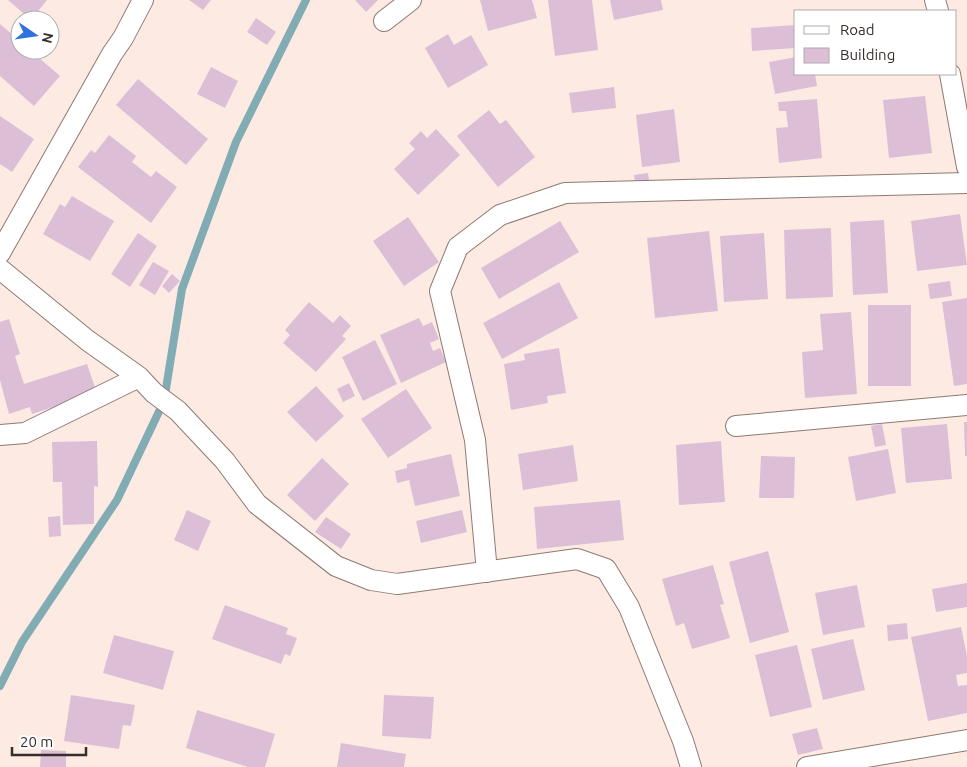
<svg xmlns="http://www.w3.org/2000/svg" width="967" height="767" viewBox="0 0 967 767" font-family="Ubuntu,sans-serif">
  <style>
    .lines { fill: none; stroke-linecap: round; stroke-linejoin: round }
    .stream { stroke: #82acb4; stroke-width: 8 }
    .building { fill: #dcbfd7 }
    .street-casing { stroke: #8e7a72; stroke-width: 22 }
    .street { stroke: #fff; stroke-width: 20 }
  </style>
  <rect width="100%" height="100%" fill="#fdebe3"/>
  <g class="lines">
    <path class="stream" d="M 0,686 L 22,642 L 117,500 L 164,401 L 182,289 L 236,142 L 306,0"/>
  </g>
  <path class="building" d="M 8,0 L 47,0 L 31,20 Z
    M 189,0 L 211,0 L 203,10 Z
    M 355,0 L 378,0 L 366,12 Z
    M 480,0 L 532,0 L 537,18 L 488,31 Z
    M 548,0 L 592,0 L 598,50 L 555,56 Z
    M 610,0 L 661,0 L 663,10 L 614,20 Z
    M 256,18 L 276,32 L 267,45 L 247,32 Z
    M 0,24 L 20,41 L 20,50 L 30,50 L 60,76 L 34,106 L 0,76 Z
    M 796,25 L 796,48 L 752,51 L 751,28 Z
    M 448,34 L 454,45 L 471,35 L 488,65 L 448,88 L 425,48 Z
    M 796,57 L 796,74 L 815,74 L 817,86 L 775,94 L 769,62 Z
    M 211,67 L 238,81 L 225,108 L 197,94 Z
    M 138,79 L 208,139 L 186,165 L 116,105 Z
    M 614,87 L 616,108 L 572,113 L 569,93 Z
    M 925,96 L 932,153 L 889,158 L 883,100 Z
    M 817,99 L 822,158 L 779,163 L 776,128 L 788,127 L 786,111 L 779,111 L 778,102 Z
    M 674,109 L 680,162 L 642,167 L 636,115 Z
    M 489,110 L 500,124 L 506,120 L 535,157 L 498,187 L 457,136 Z
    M 0,116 L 34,139 L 12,172 L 0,164 Z
    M 436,129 L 460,155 L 418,195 L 394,169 L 415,149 L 409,143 L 421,131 L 427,138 Z
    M 109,135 L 136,156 L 132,162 L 151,177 L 156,171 L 177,187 L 151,223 L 78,167 L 91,150 L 95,153 Z
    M 648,173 L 650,187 L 636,189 L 634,175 Z
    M 72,196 L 114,221 L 90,261 L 43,234 L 60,204 L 65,207 Z
    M 960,214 L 967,265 L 917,271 L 911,221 Z
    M 408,217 L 439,262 L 404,286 L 373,241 Z
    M 884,220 L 888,293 L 853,295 L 850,222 Z
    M 560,221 L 579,252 L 499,299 L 481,268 Z
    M 831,228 L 833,297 L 786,299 L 784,230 Z
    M 709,231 L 718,311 L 655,318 L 647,238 Z
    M 138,233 L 157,246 L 130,287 L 111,274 Z
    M 764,233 L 768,299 L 724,302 L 720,236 Z
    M 153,262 L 169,271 L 155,295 L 139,285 Z
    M 172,274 L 180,281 L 169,293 L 162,286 Z
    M 950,281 L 952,296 L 930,299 L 928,284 Z
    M 559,282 L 578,318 L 502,359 L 483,323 Z
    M 967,298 L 967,384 L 954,386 L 942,302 Z
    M 309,302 L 333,323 L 340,315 L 351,326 L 342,336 L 346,339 L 316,372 L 283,343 L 290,335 L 285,330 Z
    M 868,305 L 911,305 L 911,386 L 868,386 Z
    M 851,312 L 857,394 L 805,398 L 802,352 L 823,350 L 820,314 Z
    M 419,318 L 423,326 L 432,322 L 439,339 L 430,343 L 433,351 L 440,348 L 446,362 L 401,383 L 380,335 Z
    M 9,319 L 20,354 L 15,356 L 24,384 L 87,364 L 97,393 L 32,414 L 30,407 L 9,414 L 0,380 L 0,322 Z
    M 375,340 L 397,384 L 363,401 L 342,357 Z
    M 559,348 L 566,393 L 547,396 L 548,403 L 511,410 L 504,364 L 525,360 L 524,354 Z
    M 349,383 L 355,396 L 343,402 L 337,389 Z
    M 316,386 L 344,416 L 316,442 L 287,412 Z
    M 406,389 L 432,428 L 388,458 L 361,419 Z
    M 964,422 L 967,422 L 967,456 L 965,456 Z
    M 882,424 L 886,445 L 875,447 L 871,426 Z
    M 947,424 L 952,479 L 906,483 L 901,428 Z
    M 97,441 L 98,487 L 94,486 L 94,524 L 63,525 L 62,482 L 53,482 L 52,442 Z
    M 721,441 L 725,502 L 679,505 L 676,445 Z
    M 573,445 L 578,481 L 523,490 L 518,454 Z
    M 888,449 L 896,493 L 856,501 L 848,457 Z
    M 451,454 L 460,496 L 415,506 L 409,480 L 397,483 L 395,471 L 407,468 L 407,464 Z
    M 761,456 L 795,457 L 794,498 L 759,498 Z
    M 322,458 L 349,484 L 315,521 L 287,495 Z
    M 620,500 L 624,540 L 537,549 L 534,507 Z
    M 187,510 L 211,521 L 198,551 L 174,540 Z
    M 462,510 L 467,532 L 421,543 L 416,521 Z
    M 60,516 L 61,536 L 49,537 L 48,517 Z
    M 326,517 L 351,534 L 341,549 L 315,532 Z
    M 768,551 L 789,632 L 750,643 L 729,562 Z
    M 713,565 L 724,604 L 720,605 L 730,638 L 692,649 L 684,623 L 676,626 L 662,579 Z
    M 967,583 L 967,607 L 936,612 L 932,589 Z
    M 857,585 L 865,627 L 823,635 L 815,593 Z
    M 225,605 L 288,628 L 286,634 L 297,638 L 290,656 L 285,654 L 281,664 L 212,639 Z
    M 907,623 L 908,639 L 888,641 L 887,625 Z
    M 961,627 L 967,656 L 967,673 L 956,675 L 958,686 L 967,685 L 967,713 L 928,721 L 911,637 Z
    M 114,635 L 174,651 L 163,690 L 103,673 Z
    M 853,639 L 865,690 L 823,700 L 811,649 Z
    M 797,645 L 812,707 L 770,717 L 755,655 Z
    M 71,695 L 135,705 L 131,726 L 123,725 L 119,749 L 64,741 Z
    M 384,695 L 434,697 L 431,739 L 382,736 Z
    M 197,710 L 275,734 L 265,767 L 248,767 L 186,748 Z
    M 817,728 L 823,749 L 798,755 L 792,734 Z
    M 341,743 L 406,754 L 404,767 L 337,767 Z
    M 41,750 L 66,751 L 66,767 L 40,767 Z"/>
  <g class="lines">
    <defs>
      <path id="street" d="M 935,0 L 938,11
        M 384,21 L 411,0
        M 950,74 L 967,167
        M 0,253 L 112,54 L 123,38 L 143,0
        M 0,269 L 87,340 L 139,377 L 154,393 L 178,411 L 225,461 L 257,504 L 336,566 L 371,580 L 397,584 L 577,559 L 606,569 L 629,607 L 683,741 L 691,767
        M 736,426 L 967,405
        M 0,435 L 25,433 L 139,377
        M 487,572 L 475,440 L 440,291 L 458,247 L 500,215 L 565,193 L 967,183
        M 807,767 L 967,740"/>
    </defs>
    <use href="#street" class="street-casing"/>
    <use href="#street" class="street"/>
  </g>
  <rect x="794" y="10" width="162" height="65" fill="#ffffff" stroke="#afabaa"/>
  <rect x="804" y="26" width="25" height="8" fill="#ffffff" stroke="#afabaa"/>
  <text x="840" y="35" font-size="15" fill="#372e2b">Road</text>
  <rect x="804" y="48" width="25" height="15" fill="#dcbfd7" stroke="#afabaa"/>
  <text x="840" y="60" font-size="15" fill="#372e2b">Building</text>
  <g transform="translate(35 35) rotate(103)"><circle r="24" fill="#ffffff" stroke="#afabaa"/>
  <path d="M0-4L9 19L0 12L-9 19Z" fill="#2d72df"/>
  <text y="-8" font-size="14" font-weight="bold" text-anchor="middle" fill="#372e2b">N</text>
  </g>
  <path d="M12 747v8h74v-8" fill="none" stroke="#372e2b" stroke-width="2.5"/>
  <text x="20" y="747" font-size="15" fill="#372e2b" stroke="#ffffff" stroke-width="4" paint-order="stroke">20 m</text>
</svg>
